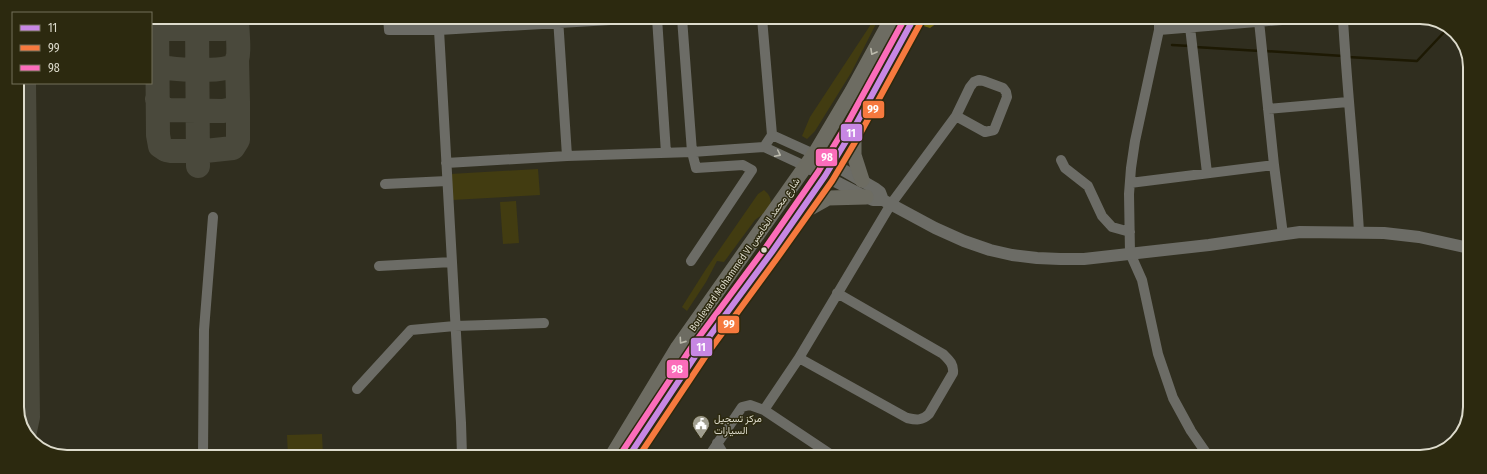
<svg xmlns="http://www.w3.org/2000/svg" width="1487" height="474" viewBox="0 0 1487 474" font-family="'Fira Sans Condensed',Vazirmatn,sans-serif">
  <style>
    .green { fill: #423c11 }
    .forest { fill: #6f640c }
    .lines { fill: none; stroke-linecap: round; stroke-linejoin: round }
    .stream { stroke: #1d1903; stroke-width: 2.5 }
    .taxiway { stroke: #4a493c; stroke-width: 24 }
    .minor { stroke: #6c6c66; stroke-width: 10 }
    .tertiary { stroke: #6c6c66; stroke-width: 12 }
    .primary { stroke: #6d6c62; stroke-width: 15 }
    .bus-1-casing { stroke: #2c290f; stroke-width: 9 }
    .bus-2-casing { stroke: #2c290f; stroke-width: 9 }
    .bus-3-casing { stroke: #2c290f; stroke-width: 9 }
    .bus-1 { stroke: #c787e3; stroke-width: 6 }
    .bus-2 { stroke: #f6793e; stroke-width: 6 }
    .bus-3 { stroke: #fb6dba; stroke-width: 6 }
    .oneway { stroke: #bbbaac }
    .oneway2 { stroke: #bbbaad }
    .bus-dot { fill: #dddbcc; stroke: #2c290f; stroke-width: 1.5 }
    .labels { text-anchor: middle; stroke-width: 3; stroke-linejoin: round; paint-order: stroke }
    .street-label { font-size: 10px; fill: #dddbcc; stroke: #2c290f }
    .poi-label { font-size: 10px; fill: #dddbcc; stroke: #2c290f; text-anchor: start }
    .rim { fill: none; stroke: #dddbcc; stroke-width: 2 }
    .line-badge { stroke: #2c290f; stroke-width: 1.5 }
    .badge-label { font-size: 11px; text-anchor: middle; font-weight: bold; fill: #fff }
  </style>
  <rect width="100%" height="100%" fill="#302e1f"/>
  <path class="green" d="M 875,18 L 879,18 L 851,73 L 815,131 L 807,139 L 802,136 L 810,117 Z
    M 538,169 L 540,195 L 452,200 L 450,174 Z
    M 764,190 C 771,196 771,199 771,208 L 755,220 L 724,262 L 717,261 L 706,282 L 687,311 L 682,307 L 706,269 L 758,194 Z
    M 516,201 L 519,243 L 503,244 L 500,202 Z
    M 322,434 L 323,456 L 288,456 L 287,435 Z"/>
  <path class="forest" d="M 920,18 L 944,18 L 930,28 L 917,24 Z"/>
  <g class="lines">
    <path class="stream" d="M 1172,45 L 1190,46
      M 1195,47 L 1260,51
      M 1265,51 L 1343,56
      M 1348,57 L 1417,61 L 1448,28"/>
    <path class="taxiway" d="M 157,17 L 158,135 L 160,146 L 166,150 L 171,151 L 205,151 L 233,148 L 238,140 L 238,102
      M 157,17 L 162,25 L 171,29 L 223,29 C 230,28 236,24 237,17
      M 197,17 L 198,166
      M 157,59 L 162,66 C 169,71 230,72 235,65 C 241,57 237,30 237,19
      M 24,83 L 28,417 L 25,431
      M 157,99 L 162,108 L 169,110 L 223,111 L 233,109 L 238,102 L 237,59"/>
    <path class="minor" d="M 388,17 L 389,30 L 439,30 L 461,423 L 462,456
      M 558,18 L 567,156
      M 657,18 L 666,153
      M 682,18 L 692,152 L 696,168 L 743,165 L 752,170 L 691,261
      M 762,18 L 772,135 L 764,147
      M 1159,18 L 1159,30 L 1135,141 L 1131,168 L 1129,194 L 1130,253 L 1142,280 L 1158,354 L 1173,398 L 1191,431 L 1209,457
      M 1343,19 C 1347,90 1355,161 1359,232
      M 1259,21 L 1274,165 L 1283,235
      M 1190,27 L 1207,173
      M 439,30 L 645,18
      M 1159,30 L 1294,19
      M 1268,109 L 1348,102
      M 772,135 L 814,154
      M 1061,160 L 1065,168 L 1088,186 L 1102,216 L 1112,227 L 1130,232
      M 446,163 L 567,156 L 692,152 L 764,147 L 805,166
      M 1130,183 L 1274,165
      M 385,184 L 447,181
      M 379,266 L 452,262
      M 799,358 L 907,418 C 916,420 922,421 929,414 L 953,373 C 954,364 949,360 943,354 L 837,293
      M 357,389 L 411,330 L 455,326 L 544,323
      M 764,410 L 833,456
      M 717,443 L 725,456
      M 203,455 L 204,330 L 213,217
      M 709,456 L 742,407 L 750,405 L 764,410 L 799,358 L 891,204 L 956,116 L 970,87 L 974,82 L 979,80 L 984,81 L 1003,88 L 1006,92 L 1007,97 L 994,130 L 985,132 L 956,116"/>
    <path class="tertiary" d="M 814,154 L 833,164 L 876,189 L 880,192 L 883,200
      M 805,166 L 866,197 L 873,200 L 883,200 L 935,228 L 964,241 L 990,250 L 1012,255 L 1037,258 L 1060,259 L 1084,259 L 1209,245 L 1300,232 L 1384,233 L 1419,237 L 1469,248"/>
    <path class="primary" d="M 854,131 L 854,155 L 862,180
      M 803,212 L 828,198 L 866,197
      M 612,456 L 678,347 L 817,150 L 852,91 L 892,18
      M 629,456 L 700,349 L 772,252 L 825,176 L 854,128 L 914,18"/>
    <defs>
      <path id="bus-1" d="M 629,456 L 700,349 L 772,252 L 825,176 L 854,128 L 914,18"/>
      <path id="bus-2" d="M 639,456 L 707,354 L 778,257 L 832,181 L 861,132 L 921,22"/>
      <path id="bus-3" d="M 622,452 L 693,345 L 766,247 L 818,172 L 847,124 L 905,18"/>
    </defs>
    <use href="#bus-1" class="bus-1-casing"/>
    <use href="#bus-2" class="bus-2-casing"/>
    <use href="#bus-3" class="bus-3-casing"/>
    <use href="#bus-1" class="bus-1"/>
    <use href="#bus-2" class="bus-2"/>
    <use href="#bus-3" class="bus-3"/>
  </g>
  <defs><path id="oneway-chevron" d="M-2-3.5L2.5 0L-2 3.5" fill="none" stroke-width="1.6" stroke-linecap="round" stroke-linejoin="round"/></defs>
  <g class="oneway">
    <use href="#oneway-chevron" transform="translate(873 52) rotate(119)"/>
    <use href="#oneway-chevron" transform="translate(682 341) rotate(125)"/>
  </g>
  <use class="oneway2" href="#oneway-chevron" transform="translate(778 154) rotate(26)"/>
  <defs>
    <symbol id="civic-pin" viewBox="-11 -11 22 30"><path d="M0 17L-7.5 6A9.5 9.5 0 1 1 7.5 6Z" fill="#a09e8f" stroke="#2c290f"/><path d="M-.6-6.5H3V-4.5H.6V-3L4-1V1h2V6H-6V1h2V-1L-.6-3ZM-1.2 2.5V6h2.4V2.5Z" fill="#fff"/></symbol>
  </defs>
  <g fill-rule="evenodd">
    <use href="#civic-pin" x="691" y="414" width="20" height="27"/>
  </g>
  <circle class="bus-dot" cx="764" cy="250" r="3.5"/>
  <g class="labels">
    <g class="street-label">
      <text transform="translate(744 254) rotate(-55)" y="4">Boulevard Mohammed VI شارع محمد الخامس</text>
    </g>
    <g class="poi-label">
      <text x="714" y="422">مركز تسجيل<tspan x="714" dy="12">السيارات</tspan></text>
    </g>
  </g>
  <path d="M0 0H1487V474H0ZM67 24H1420A43 43 0 0 1 1463 67V407A43 43 0 0 1 1420 450H67A43 43 0 0 1 24 407V67A43 43 0 0 1 67 24Z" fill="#2c290f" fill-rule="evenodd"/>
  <path class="rim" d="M67 24H1420A43 43 0 0 1 1463 67V407A43 43 0 0 1 1420 450H67A43 43 0 0 1 24 407V67A43 43 0 0 1 67 24Z"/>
  <g class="line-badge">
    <rect x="862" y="100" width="23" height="19" rx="4" fill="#f6793e"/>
    <rect x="840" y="123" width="23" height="19" rx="4" fill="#c787e3"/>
    <rect x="815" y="148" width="23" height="19" rx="4" fill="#fb6dba"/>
    <rect x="717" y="315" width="23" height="19" rx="4" fill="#f6793e"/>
    <rect x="690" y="337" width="23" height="20" rx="4" fill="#c787e3"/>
    <rect x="666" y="359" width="23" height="20" rx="4" fill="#fb6dba"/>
  </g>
  <g class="badge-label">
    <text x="873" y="113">99</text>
    <text x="851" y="137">11</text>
    <text x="827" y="161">98</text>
    <text x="729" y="328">99</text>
    <text x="701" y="351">11</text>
    <text x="677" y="373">98</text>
  </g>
  <rect x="12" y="12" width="140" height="72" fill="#2c290f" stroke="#73705b"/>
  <rect x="20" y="25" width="20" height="6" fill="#c787e3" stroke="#73705b"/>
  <text x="48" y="32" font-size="12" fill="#dddbcc">11</text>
  <rect x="20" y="45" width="20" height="6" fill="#f6793e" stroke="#73705b"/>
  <text x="48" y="52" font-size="12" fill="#dddbcc">99</text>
  <rect x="20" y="65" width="20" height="6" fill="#fb6dba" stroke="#73705b"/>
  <text x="48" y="72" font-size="12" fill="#dddbcc">98</text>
</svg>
